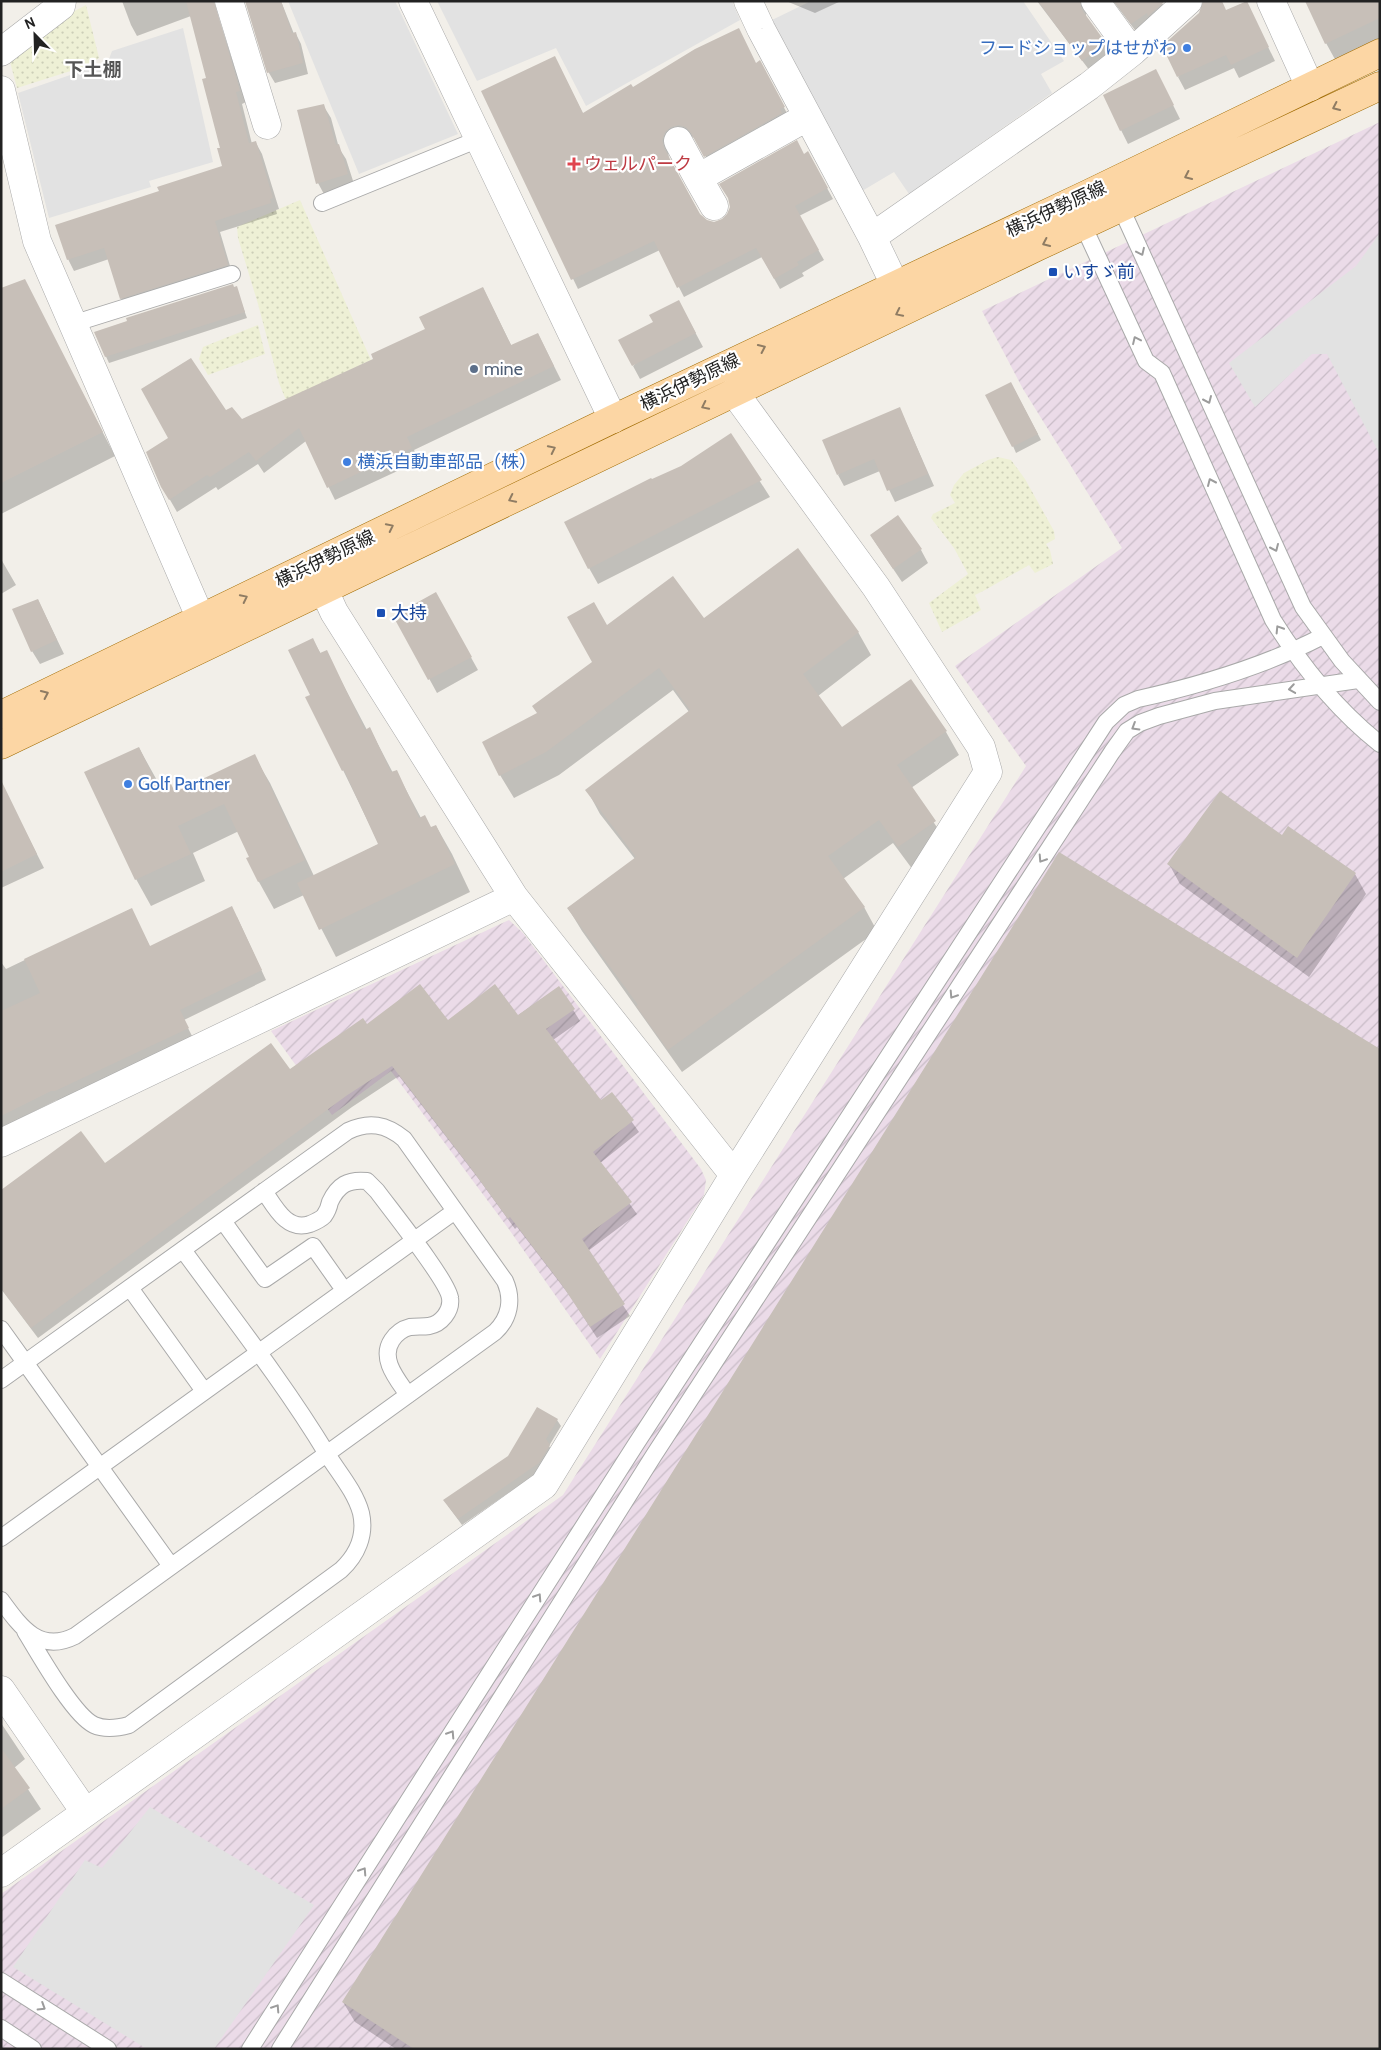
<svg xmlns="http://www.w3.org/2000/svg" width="1381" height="2050" viewBox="0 0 1381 2050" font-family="Cabin,'Noto Sans JP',sans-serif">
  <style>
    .industrial { fill: url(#industrial-furrows) }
    .farmland { fill: url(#farmland-dots) }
    .parking { fill: #e2e2e2 }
    .shadow { fill: #0003 }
    .building { fill: #c7bfb8 }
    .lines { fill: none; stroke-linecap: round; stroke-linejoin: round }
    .service-casing { stroke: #a9a9a9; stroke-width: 18 }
    .minor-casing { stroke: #a9a9a9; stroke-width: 29 }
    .tertiary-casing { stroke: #a9a9a9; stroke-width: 29 }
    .primary-casing { stroke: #a06b00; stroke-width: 29 }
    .service { stroke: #fff; stroke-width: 16 }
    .minor { stroke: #fff; stroke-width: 28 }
    .tertiary { stroke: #fff; stroke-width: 28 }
    .primary { stroke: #fcd6a4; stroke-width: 28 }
    .oneway { stroke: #8f7c63 }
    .oneway2 { stroke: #9c9c9c }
    .shop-dot { fill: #3f7fe0; stroke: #fff; stroke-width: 2 }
    .health-dot { fill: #e0444e; stroke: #fff; stroke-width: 2 }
    .transit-dot { fill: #1a4fb4; stroke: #fff; stroke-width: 2 }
    .service-dot { fill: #5c6f8a; stroke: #fff; stroke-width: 2 }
    .labels { text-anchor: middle; stroke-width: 4.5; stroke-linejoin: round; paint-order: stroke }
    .shop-label { font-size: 18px; fill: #366cbe; stroke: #fff; text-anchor: start }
    .health-label { font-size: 18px; fill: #be3a42; stroke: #fff; text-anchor: start }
    .street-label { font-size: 18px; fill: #222; stroke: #fff }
    .transit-label { font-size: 18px; fill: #164399; stroke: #fff; text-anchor: start }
    .service-label { font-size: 18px; fill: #4e5e75; stroke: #fff; text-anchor: start }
    .neighbourhood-label { font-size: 19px; font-weight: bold; fill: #555; stroke: #fff }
  </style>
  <defs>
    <pattern id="industrial-furrows" width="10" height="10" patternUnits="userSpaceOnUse" patternTransform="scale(1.25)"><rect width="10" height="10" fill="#ebdbe8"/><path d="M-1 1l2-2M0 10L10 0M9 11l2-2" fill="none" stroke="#c9bcc7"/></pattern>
    <pattern id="farmland-dots" width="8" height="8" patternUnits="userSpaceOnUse" patternTransform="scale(1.25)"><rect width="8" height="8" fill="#eef0d5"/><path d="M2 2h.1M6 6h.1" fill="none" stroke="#ccceb7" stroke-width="1.8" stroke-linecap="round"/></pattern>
  </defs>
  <rect width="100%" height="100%" fill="#f2efe9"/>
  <path class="industrial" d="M 1380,122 L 1380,2049 L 1,2049 L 1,1894 L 563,1495 L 1026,766 L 955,666 L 1122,548 L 1023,389 L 982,311 Z
    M 509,920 L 523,933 L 701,1169 L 706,1180 L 704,1195 L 600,1359 L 508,1228 L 391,1071 L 332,1115 L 271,1031 Z"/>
  <path class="farmland" d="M 86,5 L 99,58 L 80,68 L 17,88 L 9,58 L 69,14 Z
    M 300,200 L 371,360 L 286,400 L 279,383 L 258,304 L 238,238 L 237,227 Z
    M 258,325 L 265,354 L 208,375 L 199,359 L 203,347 Z
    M 998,457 L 1011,460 L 1025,479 L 1054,531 L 1055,539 L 1046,544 L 1050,550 L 1053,564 L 1035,573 L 1029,565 L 985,590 L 975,595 L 981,610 L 942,632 L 929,603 L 968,574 L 954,548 L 931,518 L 933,514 L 955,503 L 950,495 L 954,485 L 964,473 L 988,460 Z"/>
  <path class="parking" d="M 288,1 L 395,1 L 458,134 L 359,174 Z
    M 437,1 L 732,1 L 740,20 L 586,106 L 556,48 L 477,81 Z
    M 811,1 L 1023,1 L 1064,61 L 1041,74 L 1052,93 L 909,194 L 894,172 L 862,191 L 772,20 Z
    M 183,28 L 213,162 L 149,181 L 151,187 L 49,218 L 18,93 L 108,62 L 112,51 Z
    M 1380,233 L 1380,455 L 1327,354 L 1312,354 L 1255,407 L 1229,363 L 1356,266 Z
    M 150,1807 L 314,1905 L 214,2049 L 147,2049 L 13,1967 L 85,1860 L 102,1868 Z"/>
  <path class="shadow" d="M 122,1 L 213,1 L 246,102 L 242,104 L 252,144 L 256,143 L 262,154 L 279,209 L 276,210 L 277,214 L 220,232 L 233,276 L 127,309 L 121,298 L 109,259 L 74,271 L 68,259 L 160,192 L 224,167 L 208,79 L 191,16 L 137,36 L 131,25 Z
    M 281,1 L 294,34 L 296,34 L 301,44 L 308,74 L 275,83 L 269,73 L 248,4 Z
    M 786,1 L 841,1 L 815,13 Z
    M 1037,1 L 1090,1 L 1086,7 L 1086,17 L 1111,55 L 1090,71 Z
    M 1113,1 L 1161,1 L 1166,10 L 1138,34 Z
    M 1380,1 L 1380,43 L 1337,63 L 1326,43 Z
    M 1246,2 L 1275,61 L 1239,78 L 1234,68 L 1185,90 L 1178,77 L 1226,11 Z
    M 555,58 L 583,114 L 632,88 L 756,64 L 765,72 L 789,117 L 711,166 L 698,143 L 693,137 L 685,135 L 670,143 L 668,151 L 669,159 L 700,215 L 706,221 L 714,223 L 723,220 L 808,153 L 833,199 L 799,216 L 824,260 L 802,273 L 804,276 L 780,289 L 762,257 L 684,297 L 660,250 L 578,289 L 483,92 Z
    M 1156,71 L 1180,119 L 1128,144 L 1121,130 Z
    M 323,105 L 331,118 L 339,148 L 346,159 L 355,187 L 325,196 L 318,183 Z
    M 24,280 L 115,456 L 1,514 L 1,290 Z
    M 236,288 L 247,318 L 109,363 L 95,333 Z
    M 483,288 L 512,347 L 538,334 L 561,380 L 414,450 L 419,461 L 335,500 L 306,441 L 264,473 L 258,464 L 218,490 L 216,487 L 177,512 L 162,486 L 225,412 L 242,421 L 375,359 L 427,329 Z
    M 686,315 L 703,347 L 640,379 L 633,366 Z
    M 1014,389 L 1041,440 L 1016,453 L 1013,446 Z
    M 900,409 L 934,486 L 895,502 L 880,471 L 844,486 L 838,475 Z
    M 730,435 L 770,497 L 598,584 L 589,568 L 651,481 L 681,467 Z
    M 871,536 L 921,550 L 928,563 L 902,582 Z
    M 1,559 L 16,585 L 1,594 Z
    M 38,600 L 64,654 L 40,664 L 32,651 Z
    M 443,607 L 478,670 L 437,693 L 395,616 Z
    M 704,619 L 858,632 L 871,655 L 818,696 L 842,728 L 946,732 L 959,755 L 911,788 L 948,844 L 913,870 L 893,843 L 843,879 L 864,907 L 877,931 L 682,1072 L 582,931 L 568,908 L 635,859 L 600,814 L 587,790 L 689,712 L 673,690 L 559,775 L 514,798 L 500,775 L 538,714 L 594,662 L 606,627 Z
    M 313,640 L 321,654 L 326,652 L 367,730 L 370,729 L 393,773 L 396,771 L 421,818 L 431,828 L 436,826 L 452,854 L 470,892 L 336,957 L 304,895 L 274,909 L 259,882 L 251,857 L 239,831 L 193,853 L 205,881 L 151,906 L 136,879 L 139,748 L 159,784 L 175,793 L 254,756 L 270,783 L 314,876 L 379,844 L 343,770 L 312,696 Z
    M 4,789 L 44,868 L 1,888 L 1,790 Z
    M 1282,837 L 1355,874 L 1366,894 L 1309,977 L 1180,884 L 1169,864 Z
    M 131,909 L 150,947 L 237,917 L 266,980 L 184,1020 L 193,1038 L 61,1100 L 57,1100 L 1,1128 L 1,962 L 6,969 Z
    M 559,987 L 580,1021 L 553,1040 L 601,1102 L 612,1094 L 639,1132 L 600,1163 L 637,1214 L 588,1251 L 630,1316 L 597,1338 L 570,1296 L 517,1227 L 515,1229 L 478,1178 L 399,1076 L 352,1107 L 38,1338 L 1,1289 L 1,1191 L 105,1165 L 290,1071 L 367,1026 L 517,1016 Z
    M 538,1409 L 557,1420 L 561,1426 L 549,1446 L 553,1452 L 543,1469 L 462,1525 L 448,1506 L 509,1457 Z
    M 1,1723 L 25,1759 L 14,1768 L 41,1809 L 1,1838 Z
    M 343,2002 L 1380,2049 L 396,2049 L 355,2022 Z"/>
  <path class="building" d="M 186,1 L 214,1 L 240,91 L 236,92 L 249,143 L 256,141 L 273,198 L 270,199 L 271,203 L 215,221 L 228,265 L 120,299 L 104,248 L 67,260 L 55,225 L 159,191 L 157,187 L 222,166 L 217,148 L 220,148 L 202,79 L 206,78 Z
    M 245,1 L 281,1 L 292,33 L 296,32 L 303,63 L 267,73 Z
    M 1038,1 L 1080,1 L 1082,10 L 1106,43 L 1082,61 Z
    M 1114,1 L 1165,1 L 1148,16 L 1147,13 L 1131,24 Z
    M 1203,1 L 1222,1 L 1226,10 L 1247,1 L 1269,47 L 1231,65 L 1226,55 L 1177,77 L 1162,46 L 1199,13 Z
    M 1305,1 L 1380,1 L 1380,18 L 1325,44 Z
    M 739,28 L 756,63 L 760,60 L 785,107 L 780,109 L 782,113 L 704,157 L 691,133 L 686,127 L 679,125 L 671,127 L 665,132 L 662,140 L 664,148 L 700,214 L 707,220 L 714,222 L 722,219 L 727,214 L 730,207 L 728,198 L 719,184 L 797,140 L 804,154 L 808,151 L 828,188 L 795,206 L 819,250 L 797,262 L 799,265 L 774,279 L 756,248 L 677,288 L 654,241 L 571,280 L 481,91 L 555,56 L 583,113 L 631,84 L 633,87 L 695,49 Z
    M 1156,69 L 1174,105 L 1120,131 L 1103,95 Z
    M 324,104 L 336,145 L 339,144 L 348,174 L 316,184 L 297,110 Z
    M 25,279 L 103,432 L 1,483 L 1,288 Z
    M 233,284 L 234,287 L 237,286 L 245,312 L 105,357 L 94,332 L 127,321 L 126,318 Z
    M 483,287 L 511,345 L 538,333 L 554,366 L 407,437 L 412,448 L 327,488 L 299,428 L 256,461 L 249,452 L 210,477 L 207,475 L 169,500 L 161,487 L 146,452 L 168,438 L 141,389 L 191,358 L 226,410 L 232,407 L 242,419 L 373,359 L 371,354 L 425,329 L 419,317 Z
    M 679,300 L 696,333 L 632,366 L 618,340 L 653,322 L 649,315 Z
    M 1011,382 L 1038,434 L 1012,447 L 985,395 Z
    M 900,407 L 928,474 L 887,491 L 874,459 L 837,475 L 822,440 Z
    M 731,433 L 762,480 L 588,569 L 564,522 L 651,478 L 652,479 L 681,466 Z
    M 898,515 L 922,549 L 893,569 L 870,535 Z
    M 798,548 L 859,632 L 803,674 L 842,727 L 911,679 L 947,731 L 897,765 L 936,821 L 898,847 L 879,820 L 828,856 L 865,907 L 668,1050 L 636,1006 L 638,1005 L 567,908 L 636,857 L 585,790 L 690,710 L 659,668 L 546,752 L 499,776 L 482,742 L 537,713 L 532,706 L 592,662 L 567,617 L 594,602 L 607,625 L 673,576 L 704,618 Z
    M 436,592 L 472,657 L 428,680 L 393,616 Z
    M 38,599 L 57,640 L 31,652 L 12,609 Z
    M 313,638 L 320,653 L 327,650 L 365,730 L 370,727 L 391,772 L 397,770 L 419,818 L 425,815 L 431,827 L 436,825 L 455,864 L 319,930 L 297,883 L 378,844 L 344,770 L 342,771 L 305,697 L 310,695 L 288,650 Z
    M 139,747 L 157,784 L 168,778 L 175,792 L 255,754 L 305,860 L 258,882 L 246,858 L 249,857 L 224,804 L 178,826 L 191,854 L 135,880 L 84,772 Z
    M 1,780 L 37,854 L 1,872 Z
    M 1220,791 L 1282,835 L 1288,826 L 1356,873 L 1297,958 L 1167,864 Z
    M 1059,852 L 1380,1049 L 1380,2049 L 414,2049 L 342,2002 Z
    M 232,906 L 262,970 L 180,1010 L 189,1028 L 55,1091 L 51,1091 L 1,1116 L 1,1011 L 40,993 L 24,959 L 132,908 L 150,946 Z
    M 420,984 L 448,1020 L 495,984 L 518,1015 L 559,986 L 575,1009 L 546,1029 L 601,1100 L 612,1092 L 634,1120 L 593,1152 L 632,1202 L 582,1239 L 625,1304 L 590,1327 L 562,1285 L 510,1217 L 508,1219 L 470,1167 L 392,1066 L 346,1096 L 31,1328 L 1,1288 L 1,1190 L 81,1131 L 105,1163 L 271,1043 L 290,1069 L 363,1018 L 367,1024 Z
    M 537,1407 L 558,1419 L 546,1439 L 550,1445 L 539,1463 L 458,1519 L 443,1500 L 508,1456 Z
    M 1,1748 L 30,1788 L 1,1809 Z"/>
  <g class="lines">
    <defs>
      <path id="service" d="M 322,203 L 479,139
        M 1121,208 L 1303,607 L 1342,661 L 1380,702
        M 1083,225 L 1146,361 L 1162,373 L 1273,620 C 1303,668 1336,709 1380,744
        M 72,324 L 232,274
        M 264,1191 C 275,1207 287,1232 310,1224 C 315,1222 320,1220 324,1216 C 327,1212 329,1207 330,1202 C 338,1185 348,1179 367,1181 L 377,1191 C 391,1210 448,1281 450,1298 C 452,1311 441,1324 429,1326 C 423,1327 416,1326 410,1327 C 402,1329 396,1334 392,1340 C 379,1359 398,1380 408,1395
        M 223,1221 L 265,1279 L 313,1246 L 344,1290
        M 130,1288 L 204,1391
        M 1,1329 L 171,1566
        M 1,1380 L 348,1131 C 369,1121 386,1124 404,1139 L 505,1281 C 513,1299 510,1318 495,1332 L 75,1636 C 39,1654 20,1626 1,1600
        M 1,1538 L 455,1211
        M 25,1631 C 38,1652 73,1715 94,1725 C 105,1730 118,1728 129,1725 L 341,1570 C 357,1555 366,1535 361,1513 C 355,1491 338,1472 327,1454 C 284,1383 232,1317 183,1250
        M 1,1981 L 108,2049
        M 1,2028 L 33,2049
        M 250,2049 L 636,1444 L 1106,722 L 1124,705 L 1138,699 C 1201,685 1265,666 1323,636
        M 280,2049 L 654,1455 L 1112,752 L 1127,731 L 1140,723 L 1159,716 L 1215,701 L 1358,680"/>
      <path id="minor" d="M 229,1 L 267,125
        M 748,1 L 761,29 L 872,237
        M 1095,1 L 1132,52
        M 1271,1 L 1310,87
        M 1,52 L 61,6 L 62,1
        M 1,90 L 37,241 L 210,640
        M 678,141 L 698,178 L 807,117
        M 698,178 L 714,206
        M 895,285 L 872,237 L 1089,86 L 1132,52 L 1188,1
        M 324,590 L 334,612 L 514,897 L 734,1175
        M 1,1143 L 514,897
        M 1,1690 L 85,1812
        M 1,1873 L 544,1485 L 734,1175 L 988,772 L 981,747 L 876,587 L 734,392"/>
      <path id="tertiary" d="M 413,1 L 613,419"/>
      <path id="primary" d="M 1,715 L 613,419 L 1088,194 L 1380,53
        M 1,745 L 1039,246 L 1380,86"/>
    </defs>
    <use href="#service" class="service-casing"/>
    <use href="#minor" class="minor-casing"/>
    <use href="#tertiary" class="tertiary-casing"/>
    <use href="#primary" class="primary-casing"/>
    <use href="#service" class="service"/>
    <use href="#minor" class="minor"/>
    <use href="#tertiary" class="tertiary"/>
    <use href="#primary" class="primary"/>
  </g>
  <defs><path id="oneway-chevron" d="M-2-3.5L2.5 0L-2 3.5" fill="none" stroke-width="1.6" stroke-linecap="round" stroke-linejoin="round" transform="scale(1.25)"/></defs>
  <g class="oneway">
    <use href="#oneway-chevron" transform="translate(1336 107) rotate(155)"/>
    <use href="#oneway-chevron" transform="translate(1188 176) rotate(155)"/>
    <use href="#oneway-chevron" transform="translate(1046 243) rotate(155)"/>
    <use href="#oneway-chevron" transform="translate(899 313) rotate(154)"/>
    <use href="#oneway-chevron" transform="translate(762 348) rotate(-25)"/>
    <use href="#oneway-chevron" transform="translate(705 406) rotate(154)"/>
    <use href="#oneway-chevron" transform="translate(552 449) rotate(-26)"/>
    <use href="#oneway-chevron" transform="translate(512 499) rotate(154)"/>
    <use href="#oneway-chevron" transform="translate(390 527) rotate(-26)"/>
    <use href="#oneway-chevron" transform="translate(244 598) rotate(-26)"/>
    <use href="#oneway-chevron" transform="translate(45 694) rotate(-25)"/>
  </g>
  <g class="oneway2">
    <use href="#oneway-chevron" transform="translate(1141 252) rotate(65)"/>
    <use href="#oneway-chevron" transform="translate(1136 340) rotate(-115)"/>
    <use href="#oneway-chevron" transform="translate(1208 400) rotate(66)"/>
    <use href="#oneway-chevron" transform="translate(1211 482) rotate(-114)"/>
    <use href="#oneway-chevron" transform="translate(1275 548) rotate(66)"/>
    <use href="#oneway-chevron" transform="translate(1279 629) rotate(-122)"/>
    <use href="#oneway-chevron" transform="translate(1292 689) rotate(171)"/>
    <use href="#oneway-chevron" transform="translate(1135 727) rotate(149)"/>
    <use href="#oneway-chevron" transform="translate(1042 859) rotate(123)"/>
    <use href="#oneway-chevron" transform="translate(953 995) rotate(123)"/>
    <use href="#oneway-chevron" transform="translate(538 1597) rotate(-57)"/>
    <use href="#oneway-chevron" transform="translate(451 1734) rotate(-57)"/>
    <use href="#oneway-chevron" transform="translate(363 1871) rotate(-57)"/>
    <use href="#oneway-chevron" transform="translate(42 2007) rotate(32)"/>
    <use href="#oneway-chevron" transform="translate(276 2008) rotate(-57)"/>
  </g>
  <g class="shop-dot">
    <circle cx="1187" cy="48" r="5"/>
    <circle cx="347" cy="462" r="5"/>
    <circle cx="128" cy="784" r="5"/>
  </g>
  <path class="health-dot" d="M571.5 156.5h5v5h5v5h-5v5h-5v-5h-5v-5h5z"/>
  <g class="transit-dot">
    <rect x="1048" y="267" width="10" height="10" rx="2.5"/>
    <rect x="376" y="608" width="10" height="10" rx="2.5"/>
  </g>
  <circle class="service-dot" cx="474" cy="369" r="5"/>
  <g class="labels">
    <g class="shop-label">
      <text x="1177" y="54" text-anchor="end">フードショップはせがわ</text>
      <text x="357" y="468">横浜自動車部品（株）</text>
      <text x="138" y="790">Golf Partner</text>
    </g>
    <g class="health-label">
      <text x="584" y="170">ウェルパーク</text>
    </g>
    <g class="street-label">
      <text transform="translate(1056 209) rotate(-25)" y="6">横浜伊勢原線</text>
      <text transform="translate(690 382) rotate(-26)" y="6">横浜伊勢原線</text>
      <text transform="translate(325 559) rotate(-26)" y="6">横浜伊勢原線</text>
    </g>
    <g class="transit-label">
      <text x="1063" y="278">いすゞ前</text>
      <text x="391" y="619">大持</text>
    </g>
    <g class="service-label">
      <text x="484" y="375">mine</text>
    </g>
    <g class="neighbourhood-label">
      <text x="93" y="76">下土棚</text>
    </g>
  </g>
  <rect width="1381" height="2050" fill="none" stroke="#222222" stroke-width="5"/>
  <g transform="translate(35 35) rotate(337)" stroke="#ffffff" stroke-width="4" paint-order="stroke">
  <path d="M0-4L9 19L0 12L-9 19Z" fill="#222222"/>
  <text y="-8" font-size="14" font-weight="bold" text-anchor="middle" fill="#222222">N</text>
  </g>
</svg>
